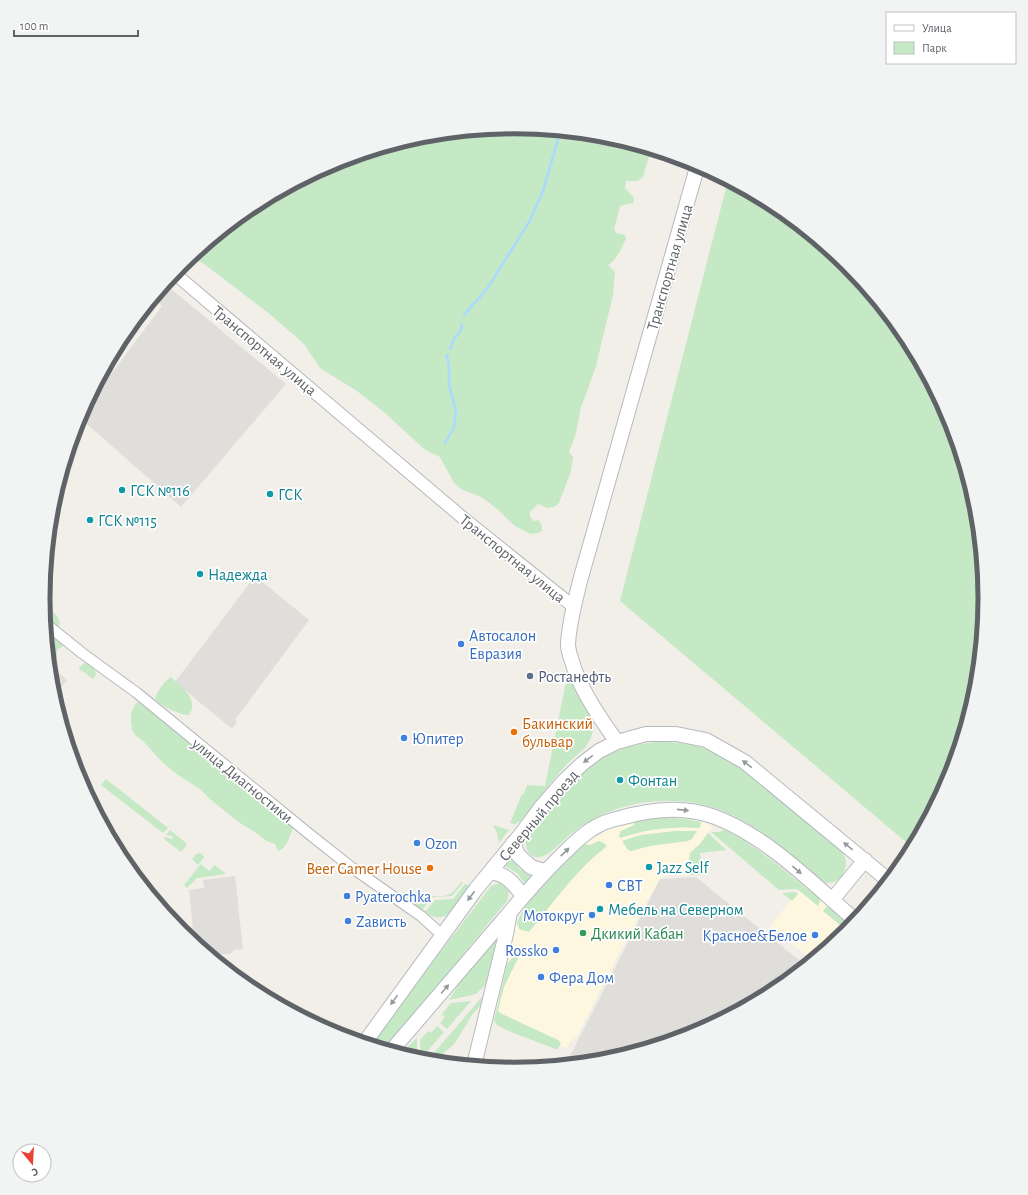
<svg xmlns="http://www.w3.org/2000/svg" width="1028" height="1195" viewBox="0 0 1028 1195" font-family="'Alegreya Sans',sans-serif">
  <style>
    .commercial { fill: #fef7e0 }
    .industrial { fill: #e0deda }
    .education { fill: #e1ded6 }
    .green { fill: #c5e8c5 }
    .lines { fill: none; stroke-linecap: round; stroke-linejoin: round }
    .stream { stroke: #aadaff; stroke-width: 2.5 }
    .minor-casing { stroke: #b5b8bc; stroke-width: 12 }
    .tertiary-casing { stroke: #b5b8bc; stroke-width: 14 }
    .secondary-casing { stroke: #b6babf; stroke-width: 16 }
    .minor { stroke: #fff; stroke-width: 10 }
    .tertiary { stroke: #fff; stroke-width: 12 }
    .secondary { stroke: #fff; stroke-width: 14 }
    .oneway { fill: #979a9d }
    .culture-dot { fill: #0f9aa8; stroke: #fff; stroke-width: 1.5 }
    .shop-dot { fill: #3f7fe0; stroke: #fff; stroke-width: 1.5 }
    .service-dot { fill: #5c6f8a; stroke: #fff; stroke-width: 1.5 }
    .food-dot { fill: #e8710a; stroke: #fff; stroke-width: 1.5 }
    .leisure-dot { fill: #2e9e5b; stroke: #fff; stroke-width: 1.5 }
    .labels { text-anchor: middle; stroke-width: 3.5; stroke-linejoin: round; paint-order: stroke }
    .street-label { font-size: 16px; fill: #5f6368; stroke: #fff }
    .culture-label { font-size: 16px; fill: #0d838f; stroke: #fff; text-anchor: start }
    .shop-label { font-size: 16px; fill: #366cbe; stroke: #fff; text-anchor: start }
    .service-label { font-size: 16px; fill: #4e5e75; stroke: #fff; text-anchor: start }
    .food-label { font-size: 16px; fill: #c56008; stroke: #fff; text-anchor: start }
    .leisure-label { font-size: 16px; fill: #27864d; stroke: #fff; text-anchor: start }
    .rim { fill: none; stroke: #5f6368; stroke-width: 5 }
  </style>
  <rect width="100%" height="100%" fill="#f1efe8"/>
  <path class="commercial" d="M 662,817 L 686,819 L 713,825 L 700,844 L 690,853 L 689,860 L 690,875 L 667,875 L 659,880 L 621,950 L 576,1038 L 571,1040 L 567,1049 L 560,1045 L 558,1049 L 555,1049 L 506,1030 L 497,1025 L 494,1020 L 490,1017 L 511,938 L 517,923 L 527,902 L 577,850 L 593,839 L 610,829 L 626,824 L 641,820 Z
    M 803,886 L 851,926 L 847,931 L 812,960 L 770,926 Z"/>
  <path class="industrial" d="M 165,284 L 286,384 L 181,507 L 79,417 L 162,306 L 153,298 Z
    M 255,576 L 309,620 L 235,720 L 237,722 L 232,729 L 175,682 Z
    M 235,876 L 243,949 L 233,950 L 233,953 L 212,956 L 194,941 L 189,890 L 204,888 L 203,880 Z
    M 696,877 L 805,965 L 775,989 L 694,1033 L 606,1059 L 578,1062 L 569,1058 L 660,879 Z"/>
  <path class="education" d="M 50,665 L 67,680 L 54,696 L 52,689 Z"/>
  <path class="green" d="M 514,127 L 606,136 L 651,149 L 643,177 L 638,181 L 626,181 L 625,188 L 634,198 L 633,203 L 620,206 L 614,230 L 617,233 L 625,235 L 626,239 C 621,248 618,259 608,265 L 615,272 L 613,295 L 596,366 L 585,397 L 581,407 L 575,437 L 569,452 L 573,457 L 571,471 L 559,503 L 554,507 L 547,508 L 538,504 L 530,512 L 530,517 L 534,521 L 539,520 L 542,526 L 542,531 L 538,533 L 531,534 L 515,526 L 496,508 L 483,498 L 461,489 L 454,483 L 440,457 L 424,449 L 385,413 L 357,391 L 320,368 L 304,344 L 271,315 L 204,264 L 191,256 L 253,206 L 334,162 L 422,136 Z
    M 728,180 L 776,206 L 847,265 L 906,336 L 949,417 L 976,506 L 985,598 L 976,690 L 949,778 L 912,847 L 620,601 Z
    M 44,606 C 51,611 62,616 59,626 L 56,626 L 45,618 Z
    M 46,630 L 61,642 L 63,645 L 62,647 L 57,650 L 57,657 L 54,659 L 49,658 Z
    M 84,663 C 90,664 95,667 96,674 L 93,679 L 81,670 L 80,672 L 79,668 Z
    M 171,677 C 181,687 200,699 189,715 C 180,715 161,706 155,699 C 158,690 163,683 171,677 Z
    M 573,682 L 593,716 L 594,726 L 591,738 L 585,748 L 568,763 L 553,780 L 521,821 L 515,824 L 510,823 L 522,794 L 524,794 L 527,785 L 545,786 L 565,687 C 566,683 569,682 573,682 Z
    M 140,702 L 294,825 C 290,834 288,848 278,851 L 275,844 L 266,841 L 258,834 L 237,821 L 210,799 L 200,789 L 178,775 L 162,762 L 152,751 L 144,742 L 135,735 L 132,730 L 131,721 L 131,713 L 136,703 Z
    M 659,742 C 677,742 696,744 713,752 C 742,765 766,786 790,807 C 807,822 825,837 843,853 C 852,868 839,889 821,881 C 794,858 767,833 734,816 C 684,790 615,798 572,833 C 563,840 547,860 535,857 C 528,855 525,847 526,840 C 528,835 533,830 536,825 C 549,808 562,792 578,778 C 586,770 595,763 604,757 C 621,748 640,743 659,742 Z
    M 106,779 L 168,828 L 163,833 L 101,785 Z
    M 662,817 L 686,819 L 701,822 L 700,828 C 673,826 646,829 620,838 L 619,835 L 621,831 L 634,825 L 635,821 Z
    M 493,825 L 509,830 L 499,843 L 497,833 Z
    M 170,830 L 186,843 L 186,846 L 181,852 L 164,839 L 165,837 L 172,839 L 173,838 L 172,836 L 166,835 Z
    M 725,830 C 760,848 788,873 818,898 L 820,901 L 818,906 L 797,889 L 779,890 L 711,832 L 719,832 Z
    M 675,831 L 697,831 L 692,839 L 688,841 L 650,846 L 631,851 L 628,850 L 622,841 L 641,835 Z
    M 708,833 L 726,850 L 700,853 L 703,875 L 690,875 L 689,860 L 690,853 L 700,844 Z
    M 599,841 L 602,842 L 607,846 C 576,870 554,902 529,932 L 519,929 L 517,923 C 520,916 524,908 528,901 C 541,883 567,857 585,844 L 590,845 Z
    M 200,853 L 204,857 L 198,865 L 192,859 L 196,854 Z
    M 510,857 L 520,869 L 531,876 L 525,884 L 517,873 L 504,865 Z
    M 201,864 L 209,871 L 215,865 L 226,874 L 197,878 L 187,888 L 184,885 Z
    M 461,882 L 463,883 L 452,896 L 432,897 L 422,910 L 402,895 L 405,893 C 416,894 441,899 450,894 C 455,891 458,886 461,882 Z
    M 499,883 L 504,886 L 509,892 L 507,901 L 386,1048 L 370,1044 L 491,886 Z
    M 465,884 L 468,885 L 469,889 C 458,904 446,928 425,912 L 435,900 L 453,899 Z
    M 796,892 L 798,894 L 792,901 L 782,893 Z
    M 826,907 L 829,907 L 851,926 L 847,931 L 823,911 Z
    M 495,938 L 498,940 L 485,985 L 476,994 L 449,1000 L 462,979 Z
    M 522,947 L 523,948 L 504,987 L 498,1010 L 500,1013 L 558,1040 L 561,1043 L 558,1049 L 555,1049 L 506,1030 L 497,1025 L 494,1020 L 507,964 Z
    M 487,991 L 486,999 L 472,1015 L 455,1043 L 436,1060 L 428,1060 Z
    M 471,1001 L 447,1029 L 440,1023 L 445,1017 L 442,1014 L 451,1003 Z
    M 437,1026 L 444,1032 L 423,1056 L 421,1054 L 420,1040 L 428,1031 L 431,1033 Z
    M 417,1038 L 417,1058 L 401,1053 Z"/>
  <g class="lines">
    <path class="stream" d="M 464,315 L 487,289 L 529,222 L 543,191 L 558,139
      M 450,349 L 454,339 L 461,330 L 462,324
      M 445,443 L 454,427 L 456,411 L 449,385 L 449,368 L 447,355"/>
    <defs>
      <path id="minor" d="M 46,624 L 82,653 L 137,693 L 308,833 L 351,867 L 421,916 L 442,935"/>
      <path id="tertiary" d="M 174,273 L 463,518 L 574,607"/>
      <path id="secondary" d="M 617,742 C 600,718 584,695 574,668 C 572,660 568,652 568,644 C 569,623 575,602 580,581 L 698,164
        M 513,843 L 518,855 L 531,867 L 544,871
        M 490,872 C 507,874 513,883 523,896
        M 832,900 L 865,860
        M 365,1042 L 476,889 L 522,833 L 542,806 L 563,782 L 583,763 L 599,751 L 617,742 L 646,734 L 676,734 L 706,740 L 745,762 L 888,880
        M 392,1050 C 430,1006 468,961 506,917 C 525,894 543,873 565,852 C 573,844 582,835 592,829 C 601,823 610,820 620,818 C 651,809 684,805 715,817 C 768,837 813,884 855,920
        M 474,1065 L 506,934 L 510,912"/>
    </defs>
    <use href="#minor" class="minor-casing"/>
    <use href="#tertiary" class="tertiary-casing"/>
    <use href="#secondary" class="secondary-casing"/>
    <use href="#minor" class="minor"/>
    <use href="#tertiary" class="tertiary"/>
    <use href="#secondary" class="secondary"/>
  </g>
  <defs><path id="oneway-solid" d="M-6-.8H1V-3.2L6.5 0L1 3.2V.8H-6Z"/></defs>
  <g class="oneway">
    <use href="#oneway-solid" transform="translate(588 759) rotate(143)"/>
    <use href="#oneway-solid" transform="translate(747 764) rotate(-143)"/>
    <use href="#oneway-solid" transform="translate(683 810) rotate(6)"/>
    <use href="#oneway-solid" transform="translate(848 846) rotate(-141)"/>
    <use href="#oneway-solid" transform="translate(565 852) rotate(-44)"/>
    <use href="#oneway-solid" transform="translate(797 870) rotate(41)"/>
    <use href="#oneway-solid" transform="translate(471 896) rotate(127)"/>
    <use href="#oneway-solid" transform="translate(445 989) rotate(-50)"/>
    <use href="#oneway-solid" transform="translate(394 1000) rotate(126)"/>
  </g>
  <g class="culture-dot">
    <circle cx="122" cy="490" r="4"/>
    <circle cx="270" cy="494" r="4"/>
    <circle cx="90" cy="520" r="4"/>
    <circle cx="200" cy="574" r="4"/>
    <circle cx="620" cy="780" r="4"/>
    <circle cx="649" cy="867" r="4"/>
    <circle cx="600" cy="909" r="4"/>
  </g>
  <g class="shop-dot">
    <circle cx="461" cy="644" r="4"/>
    <circle cx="404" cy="738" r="4"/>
    <circle cx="417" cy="843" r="4"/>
    <circle cx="609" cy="885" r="4"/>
    <circle cx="347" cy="896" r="4"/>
    <circle cx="592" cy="915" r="4"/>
    <circle cx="348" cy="921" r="4"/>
    <circle cx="815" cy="935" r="4"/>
    <circle cx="556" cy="950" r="4"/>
    <circle cx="541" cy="977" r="4"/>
  </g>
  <circle class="service-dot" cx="530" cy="676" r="4"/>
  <g class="food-dot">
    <circle cx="514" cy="732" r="4"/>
    <circle cx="430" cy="868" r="4"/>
  </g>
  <circle class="leisure-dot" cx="583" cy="933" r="4"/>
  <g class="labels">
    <g class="street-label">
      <text transform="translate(669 267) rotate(-74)" y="6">Транспортная улица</text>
      <text transform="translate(265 350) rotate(40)" y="6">Транспортная улица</text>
      <text transform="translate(513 558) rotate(39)" y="6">Транспортная улица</text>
      <text transform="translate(243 780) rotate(39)" y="6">улица Диагностики</text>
      <text transform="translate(538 815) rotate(-50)" y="6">Северный проезд</text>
    </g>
    <g class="culture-label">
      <text x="130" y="496">ГСК №116</text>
      <text x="278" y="500">ГСК</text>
      <text x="98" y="526">ГСК №115</text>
      <text x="208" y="580">Надежда</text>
      <text x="628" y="786">Фонтан</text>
      <text x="657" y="873">Jazz Self</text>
      <text x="608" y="915">Мебель на Северном</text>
    </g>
    <g class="shop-label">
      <text x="469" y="641">Автосалон<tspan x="469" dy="18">Евразия</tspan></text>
      <text x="412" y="744">Юпитер</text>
      <text x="425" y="849">Ozon</text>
      <text x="617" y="891">СВТ</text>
      <text x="355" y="902">Pyaterochka</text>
      <text x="584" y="921" text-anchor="end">Мотокруг</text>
      <text x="356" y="927">Zависть</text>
      <text x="807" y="941" text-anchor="end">Красное&amp;Белое</text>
      <text x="548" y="956" text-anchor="end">Rossko</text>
      <text x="549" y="983">Фера Дом</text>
    </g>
    <g class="service-label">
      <text x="538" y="682">Ростанефть</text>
    </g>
    <g class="food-label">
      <text x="522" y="729">Бакинский<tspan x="522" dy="18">бульвар</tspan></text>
      <text x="422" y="874" text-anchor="end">Beer Gamer House</text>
    </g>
    <g class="leisure-label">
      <text x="591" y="939">Дкикий Кабан</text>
    </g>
  </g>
  <path d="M0 0H1028V1195H0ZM50 598a464 464 0 1 1 928 0a464 464 0 1 1-928 0Z" fill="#f2f3f3" fill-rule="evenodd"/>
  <path class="rim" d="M50 598a464 464 0 1 1 928 0a464 464 0 1 1-928 0Z"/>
  <rect x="886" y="12" width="130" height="52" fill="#ffffff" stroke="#bfc1c3"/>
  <rect x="894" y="25" width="20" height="6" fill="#ffffff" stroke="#bfc1c3"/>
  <text x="922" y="32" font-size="12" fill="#5f6368">Улица</text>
  <rect x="894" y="42" width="20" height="12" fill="#c5e8c5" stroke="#bfc1c3"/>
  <text x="922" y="52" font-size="12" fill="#5f6368">Парк</text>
  <g transform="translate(32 1163) rotate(162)"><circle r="19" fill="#ffffff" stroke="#bfc1c3"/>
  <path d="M0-3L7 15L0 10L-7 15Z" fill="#ea4335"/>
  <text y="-6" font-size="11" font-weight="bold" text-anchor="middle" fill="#5f6368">С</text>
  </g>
  <path d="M14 30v6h124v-6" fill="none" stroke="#5f6368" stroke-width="2"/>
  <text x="20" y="30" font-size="12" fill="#5f6368" stroke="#ffffff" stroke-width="3" paint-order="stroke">100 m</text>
</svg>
